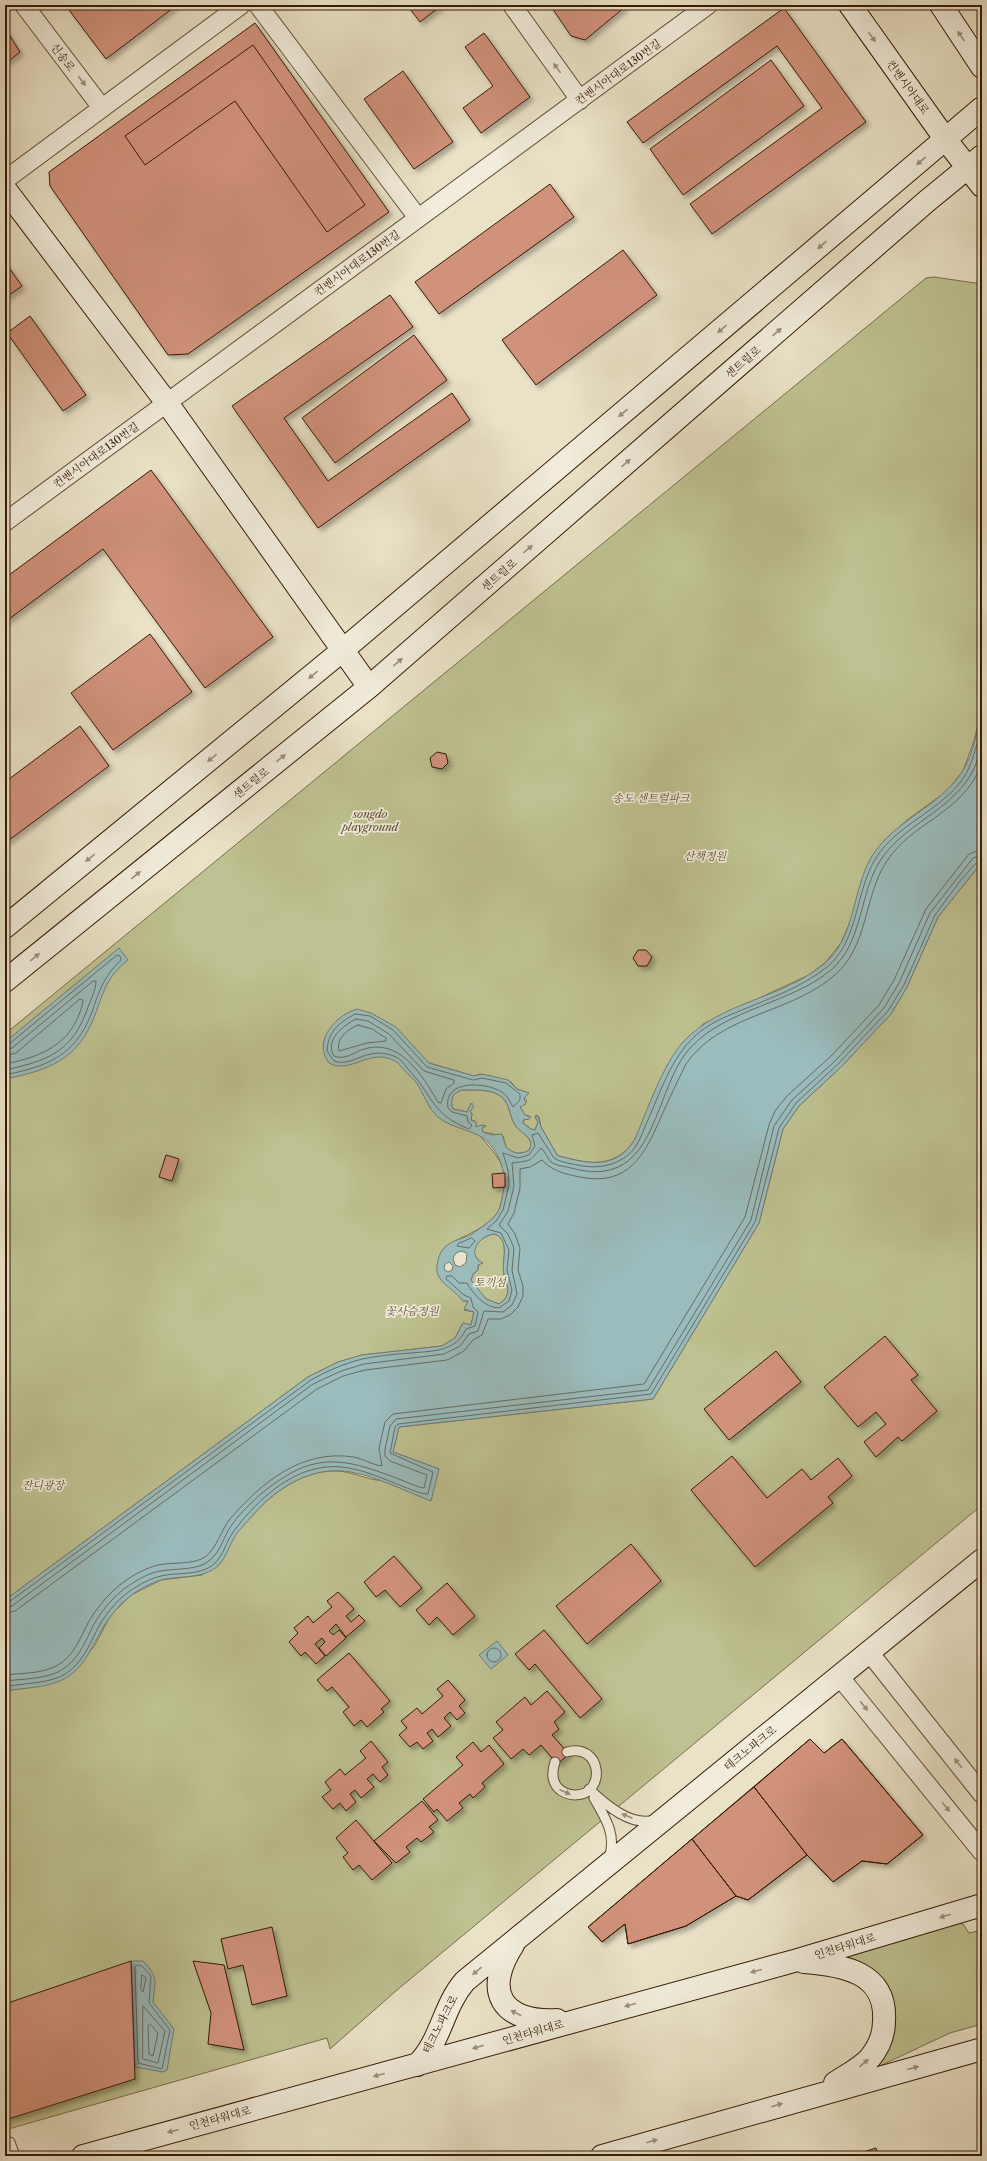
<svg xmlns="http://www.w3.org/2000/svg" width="987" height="2161" viewBox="0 0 987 2161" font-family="'Libre Caslon Text','Noto Serif KR',serif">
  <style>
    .green { fill: #bec191; stroke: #7a6e4b }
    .water { fill: #9abcbd; stroke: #727b73; fill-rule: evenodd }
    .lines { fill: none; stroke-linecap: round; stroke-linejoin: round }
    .shore { stroke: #686b61; stroke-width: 1 }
    .building { fill: #d1927b; stroke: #351a05; filter: url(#shadow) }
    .lane-casing { stroke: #624c36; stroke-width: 11 }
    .street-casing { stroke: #624c36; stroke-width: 20 }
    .secondary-casing { stroke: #351a05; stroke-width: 24 }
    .lane { stroke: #f1ecdb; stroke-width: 9 }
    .street { stroke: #f1ecdb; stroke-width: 18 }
    .secondary { stroke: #f1ecdb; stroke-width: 22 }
    .oneway { fill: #9c8e7b }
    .labels { text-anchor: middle; stroke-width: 3.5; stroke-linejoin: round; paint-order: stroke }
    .street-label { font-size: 11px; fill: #351a05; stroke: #f1ecdb }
    .park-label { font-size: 11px; font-style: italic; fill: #5e4c2f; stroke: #f1ecdb }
  </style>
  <defs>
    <filter id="shadow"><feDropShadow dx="3.5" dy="3.5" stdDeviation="2" flood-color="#0004"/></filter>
  </defs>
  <rect width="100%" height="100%" fill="#eae2c7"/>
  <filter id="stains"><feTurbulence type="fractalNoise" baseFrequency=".005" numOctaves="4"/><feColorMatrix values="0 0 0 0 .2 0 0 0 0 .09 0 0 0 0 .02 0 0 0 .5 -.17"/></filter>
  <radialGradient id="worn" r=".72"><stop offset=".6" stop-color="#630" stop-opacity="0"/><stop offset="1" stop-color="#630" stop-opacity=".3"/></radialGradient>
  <path class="green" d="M 934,277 L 982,284 L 982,708 L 974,741 L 963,771 L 947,791 L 907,820 L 885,840 L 841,943 L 826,962 L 809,975 L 703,1024 L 630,1147 C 607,1169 587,1163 559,1156 L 557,1155 L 541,1127 L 539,1117 L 536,1115 L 535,1117 L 538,1122 L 535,1130 L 531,1129 L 523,1123 L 523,1120 L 529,1119 L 529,1116 L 525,1115 L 520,1107 L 527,1101 L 524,1098 L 529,1093 L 517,1089 L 511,1082 L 480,1074 L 474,1076 L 429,1063 L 421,1080 C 441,1100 498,1146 504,1171 C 506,1179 505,1187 503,1195 C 501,1203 500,1211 494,1217 C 480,1232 461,1236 445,1247 L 441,1280 L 459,1295 L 463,1301 L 468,1301 L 464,1310 L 474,1312 L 471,1325 L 463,1323 L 455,1338 L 442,1346 L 362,1355 L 338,1362 L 308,1377 L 5,1600 L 5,1034 L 892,306 L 926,278 Z
    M 982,862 L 982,1505 L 397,1990 L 330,2049 L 327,2038 L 5,2130 L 5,1691 L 56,1682 L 94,1647 L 110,1616 L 131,1595 L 161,1580 L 202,1575 C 234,1536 276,1473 331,1471 C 348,1470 360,1477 376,1480 C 386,1481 426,1471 439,1469 L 393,1452 L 399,1427 L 653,1399 L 759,1223 L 783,1129 L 799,1106 L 841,1067 L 891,1014 L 907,987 L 938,917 Z
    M 462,1090 C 474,1090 489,1089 499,1095 C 510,1101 509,1116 515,1125 C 520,1133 536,1138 529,1150 C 521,1155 513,1154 506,1147 L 503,1136 L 483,1132 L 482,1128 L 486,1126 L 476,1127 L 475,1121 L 471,1120 L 472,1114 L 470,1111 L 472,1103 L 467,1112 L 453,1109 C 448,1100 453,1093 462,1090 Z
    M 495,1234 C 511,1241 501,1261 504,1274 C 505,1281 510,1288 507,1295 C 506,1300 502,1302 499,1304 L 486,1299 L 471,1281 L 473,1274 L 477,1271 L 480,1262 L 473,1253 C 474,1243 485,1235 495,1234 Z
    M 958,1923 L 963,1924 L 969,1933 L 982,1930 L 982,2024 L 950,2033 L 869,2071 L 894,2015 L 835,1957 Z"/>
  <path class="water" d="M 982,708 L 982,862 L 938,917 L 907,987 L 891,1014 L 841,1067 L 799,1106 L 783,1129 L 759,1223 L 653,1399 L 399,1427 L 393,1452 L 439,1469 L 431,1501 C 405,1491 378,1477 351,1472 C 313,1465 277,1487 253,1515 C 248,1521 242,1527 237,1533 C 230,1543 227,1556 219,1565 C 203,1580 180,1575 161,1580 C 154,1582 146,1586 139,1590 C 124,1599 113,1612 104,1626 C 91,1647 85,1669 62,1680 C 46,1688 22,1688 5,1691 L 5,1600 L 308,1377 L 338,1362 L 362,1355 L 442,1346 L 455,1338 L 463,1323 L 471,1325 L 474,1312 L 464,1309 L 468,1301 L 463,1301 C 456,1291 440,1284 437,1272 C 436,1265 439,1252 445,1247 C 452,1240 463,1239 472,1234 C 479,1229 488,1223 494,1217 C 499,1212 501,1205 502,1198 C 507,1176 503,1159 488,1142 C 476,1130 453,1129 439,1118 C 428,1109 424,1094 416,1082 C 412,1078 408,1074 403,1069 C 401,1067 398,1062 395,1061 C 369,1047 351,1075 329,1063 C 312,1041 336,1015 357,1009 L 371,1013 L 396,1027 L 429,1063 L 474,1076 L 482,1074 L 508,1080 L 517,1089 L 529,1093 L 524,1098 L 526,1104 L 520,1107 L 525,1115 L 531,1117 L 529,1119 L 523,1120 L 523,1123 L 531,1129 L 535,1130 L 538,1122 L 535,1117 L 538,1116 L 541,1127 L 557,1155 L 559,1156 C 589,1164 616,1170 635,1139 C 647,1111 663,1064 683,1042 C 721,1001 783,999 825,963 C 856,937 852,889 872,856 C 895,820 939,807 962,772 C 974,754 977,729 982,708 ZM 462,1090 C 474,1090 489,1089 499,1095 C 510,1101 509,1116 515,1125 C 520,1133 536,1138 529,1150 C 521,1155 513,1154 506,1147 L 502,1134 L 491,1135 L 483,1132 L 482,1128 L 486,1126 L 481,1125 L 476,1127 L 476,1122 L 471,1120 L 472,1114 L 470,1111 L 474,1107 L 471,1103 L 467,1112 L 453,1109 L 452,1107 C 451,1097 453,1093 462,1090 ZM 495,1234 C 511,1241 501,1261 504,1274 C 505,1281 510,1288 507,1295 C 506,1299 502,1302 499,1304 L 486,1299 L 471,1280 L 473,1274 L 478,1270 L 478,1265 L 483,1263 C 466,1256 478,1235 495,1234 ZM 461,1251 L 467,1253 L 466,1263 L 460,1267 L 455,1265 L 453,1258 L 456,1253 ZM 449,1262 L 453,1266 L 452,1270 L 448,1272 L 444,1269 L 445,1264 Z
    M 119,948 L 128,960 C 107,977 104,990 95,1015 C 78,1060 49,1070 5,1079 L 5,1042 Z
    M 497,1641 L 508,1655 L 491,1669 L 479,1655 Z
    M 131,1961 L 143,1961 C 159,1978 155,1980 153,2002 L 174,2029 L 167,2070 L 163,2072 L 135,2067 Z"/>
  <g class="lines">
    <path class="shore" d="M 355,1014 L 370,1016 L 393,1030 L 427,1067 L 473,1080 L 482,1078 L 506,1083 L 520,1094 L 520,1100 L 513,1107 C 510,1102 508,1096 502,1092 C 486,1082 443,1079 448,1108 L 452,1112 L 467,1116 L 468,1122 L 472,1125 L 469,1129 C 430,1114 433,1094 407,1068 C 404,1064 401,1059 396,1057 C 367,1044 354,1068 334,1061 L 327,1051 C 328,1032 338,1023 355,1014 Z
      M 356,1019 L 368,1021 L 389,1034 L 424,1071 L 454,1080 L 454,1083 L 446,1089 L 441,1103 L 438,1102 C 422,1075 399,1036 361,1050 C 352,1054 344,1060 334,1056 C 324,1040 344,1025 356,1019 Z
      M 358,1025 L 372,1029 L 386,1038 L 386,1041 L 367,1043 L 339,1051 C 336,1038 347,1030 358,1025 Z
      M 5,1045 L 9,1044 L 117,955 L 120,956 L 121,960 C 104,976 99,991 92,1012 C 75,1057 47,1066 5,1075
      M 5,1050 L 12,1048 L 93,981 L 96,981 C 96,989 91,1000 88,1007 C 73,1052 47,1061 5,1070
      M 5,1056 L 16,1053 L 80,999 L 83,1000 C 83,1005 80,1012 78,1017 C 65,1048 35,1058 5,1064
      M 472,1238 L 475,1241 L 469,1248 L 457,1246 L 458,1244 Z
      M 5,1603 L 9,1602 L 311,1380 C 327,1371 343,1364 362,1359 C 377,1356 395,1354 411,1353 C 432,1351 456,1352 466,1329 L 475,1326 L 478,1312 L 473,1307 L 471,1298 L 464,1295 L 446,1279 L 447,1276 L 452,1276 L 459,1283 L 467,1283 C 474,1295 484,1307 499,1308 L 509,1301 L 512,1290 L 507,1270 L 509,1250 L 501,1233 L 487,1229 L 497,1220 L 503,1210 L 509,1185 L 508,1170 L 503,1153 L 518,1158 L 529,1155 L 535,1146 L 532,1135 L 538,1133 L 554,1158 C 562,1163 573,1164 583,1166 C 600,1169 622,1164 634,1149 C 640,1141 643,1131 647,1122 C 660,1093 671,1058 695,1036 C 709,1023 725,1017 742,1010 C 771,998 802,987 827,967 C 859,941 855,891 876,858 C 898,822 947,809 967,772 C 974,758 978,740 982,725
      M 5,1608 L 12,1606 L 313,1384 L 341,1371 L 364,1364 L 444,1354 L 460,1346 L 469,1334 L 478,1331 L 484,1311 L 503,1312 L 512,1305 L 517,1294 L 512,1270 L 514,1248 L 508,1234 L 499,1225 L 508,1211 L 514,1186 L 512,1163 C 532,1160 528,1163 541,1148 C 546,1152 547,1158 551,1162 C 555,1165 561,1166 567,1167 C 586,1172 604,1175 622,1165 C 658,1145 662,1077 691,1047 C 728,1008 790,1004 831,970 C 863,943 859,894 880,861 C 903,825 948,812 970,776 C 976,767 979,755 982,745
      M 5,1614 L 15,1611 L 317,1389 L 343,1376 L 365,1370 L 447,1360 L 464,1351 L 473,1340 L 482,1335 L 488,1319 L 501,1319 L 510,1315 L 518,1307 L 523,1296 L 523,1286 L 518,1270 L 520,1248 L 515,1234 L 508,1224 L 514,1213 L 520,1188 L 520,1169 L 530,1167 L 542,1160 C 552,1171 565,1174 580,1177 C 629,1187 645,1154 661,1117 C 669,1099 677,1082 686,1064 C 721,1013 792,1014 836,974 C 868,945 864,898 885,864 C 911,821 961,816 982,764
      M487 1655a7 7 0 1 1 14 0a7 7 0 1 1-14 0Z
      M 5,1675 C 21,1673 41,1674 56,1666 C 74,1657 80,1638 89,1621 C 96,1610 104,1599 114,1590 C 126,1579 142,1569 158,1565 C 172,1562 193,1565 205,1557 C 217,1548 221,1530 230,1519 C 262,1482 302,1449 354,1457 C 363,1459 373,1465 382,1466 L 379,1448 L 385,1422 L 393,1414 L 644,1384 L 745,1217 L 769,1125 L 775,1111 L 787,1096 L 831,1056 L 879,1005 L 894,980 L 926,909 L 969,854 L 982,849
      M 5,1681 C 22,1679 43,1679 58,1672 C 78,1662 85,1642 94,1624 C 104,1607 118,1591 136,1581 C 143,1577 152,1572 161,1571 C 176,1568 198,1571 210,1560 C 220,1552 223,1539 229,1529 C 245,1504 285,1470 314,1464 C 344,1457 371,1469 399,1479 C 407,1482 416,1487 424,1488 L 427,1475 L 390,1461 L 385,1456 L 385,1449 L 390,1426 L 396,1419 L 648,1390 L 751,1220 L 774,1126 L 792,1100 L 835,1061 L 884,1008 L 899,983 L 930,913 L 973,858 L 982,855
      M 5,1687 C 22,1683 43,1684 59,1677 C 81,1668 89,1645 99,1626 C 108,1610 121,1596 136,1587 C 144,1582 152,1578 161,1576 C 178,1572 200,1576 214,1564 C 224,1555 226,1541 234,1531 C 253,1505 283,1476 315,1469 C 345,1461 374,1475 402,1486 C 410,1489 420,1494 428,1494 L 433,1472 L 390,1453 L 395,1427 L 398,1424 L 651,1394 L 755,1222 L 779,1128 L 796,1103 L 838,1064 L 888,1011 L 904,985 L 935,915 L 960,881 L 977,862 L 982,860
      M 137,1965 L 142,1966 L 151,1976 L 149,2003 L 170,2030 L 162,2069 L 138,2063 L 135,1967 Z
      M 142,1975 L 146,1978 L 143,1992 L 141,1990 Z
      M 143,2006 L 165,2031 L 158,2063 L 143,2059 Z
      M 150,2024 L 158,2033 L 153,2056 L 149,2054 L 148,2026 Z"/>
  </g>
  <path class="building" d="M 75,5 L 177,5 L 106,59 L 69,10 Z
    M 407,5 L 442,5 L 420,22 Z
    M 550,5 L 623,5 L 625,7 L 585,40 L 571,36 Z
    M 784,8 L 866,122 L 712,234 L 690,204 L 822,108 L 777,46 L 643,143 L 627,122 Z
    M 255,23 L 389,212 L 188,354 L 168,355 L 50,186 L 49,172 Z
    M 5,28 L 20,52 L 5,64 Z
    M 484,33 L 530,97 L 481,133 L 463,108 L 493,86 L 465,47 Z
    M 253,45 L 365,205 L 327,232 L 235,101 L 145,165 L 125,136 Z
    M 771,60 L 804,106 L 683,195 L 650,149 Z
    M 403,71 L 453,142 L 414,169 L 364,99 Z
    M 550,184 L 574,217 L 439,314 L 415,282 Z
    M 623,250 L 657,295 L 536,385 L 502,340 Z
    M 5,262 L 22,286 L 5,298 Z
    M 390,295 L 413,327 L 284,418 L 328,481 L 452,393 L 470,420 L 318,528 L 232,406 Z
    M 30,316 L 86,395 L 63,411 L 7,333 Z
    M 414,335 L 447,380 L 335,463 L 302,418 Z
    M 151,470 L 273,637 L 205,688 L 103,549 L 5,622 L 5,578 Z
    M 150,634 L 192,692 L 113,750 L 71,693 Z
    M 80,726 L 109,766 L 5,843 L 5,782 Z
    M 437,752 L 446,754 L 448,763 L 442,769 L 432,767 L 430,758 Z
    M 638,950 L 646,950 L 652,957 L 647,966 L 638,966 L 633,958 Z
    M 166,1155 L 179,1159 L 172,1181 L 159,1177 Z
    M 505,1173 L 505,1187 L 493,1188 L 492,1174 Z
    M 885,1336 L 918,1375 L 911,1380 L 937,1411 L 902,1441 L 898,1437 L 876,1457 L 864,1442 L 886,1424 L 876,1412 L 858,1427 L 824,1387 Z
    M 776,1351 L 801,1382 L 729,1440 L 704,1409 Z
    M 732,1456 L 767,1498 L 802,1469 L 811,1480 L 838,1458 L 852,1476 L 828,1497 L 833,1503 L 755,1567 L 691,1490 Z
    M 631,1544 L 661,1581 L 587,1644 L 556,1606 Z
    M 394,1556 L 422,1588 L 400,1607 L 385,1590 L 376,1597 L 364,1582 Z
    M 447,1583 L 475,1616 L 453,1635 L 437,1617 L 429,1625 L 416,1610 Z
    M 338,1592 L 354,1609 L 346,1616 L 351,1622 L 359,1615 L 365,1621 L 346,1637 L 336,1624 L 329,1631 L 333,1635 L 339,1630 L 346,1638 L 326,1656 L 319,1648 L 325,1642 L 322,1638 L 315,1644 L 325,1656 L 316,1664 L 305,1652 L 301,1656 L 289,1642 L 298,1633 L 294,1628 L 308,1616 L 313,1623 L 332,1607 L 327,1601 Z
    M 544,1630 L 602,1699 L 580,1718 L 535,1664 L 529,1670 L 515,1654 Z
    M 349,1653 L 390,1701 L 381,1709 L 384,1712 L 367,1727 L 361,1720 L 354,1726 L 343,1712 L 349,1707 L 332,1687 L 327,1691 L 317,1680 Z
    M 448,1680 L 465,1700 L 459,1706 L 465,1713 L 457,1720 L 450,1712 L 444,1718 L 451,1726 L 438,1737 L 432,1729 L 427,1733 L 433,1741 L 423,1749 L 417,1742 L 410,1747 L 399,1735 L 407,1728 L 401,1721 L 417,1708 L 422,1714 L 443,1696 L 437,1689 Z
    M 547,1691 L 565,1712 L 554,1722 L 559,1729 L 552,1735 L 569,1754 L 557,1764 L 541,1745 L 529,1755 L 523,1749 L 511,1759 L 493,1738 L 503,1730 L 496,1722 L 525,1697 L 531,1705 Z
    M 810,1739 L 824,1753 L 842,1739 L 923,1835 L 887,1864 L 862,1861 L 833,1882 L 807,1855 L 748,1900 L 736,1896 L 686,1926 L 628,1944 L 625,1924 L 602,1942 L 588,1927 Z
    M 810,1739 L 824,1753 L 842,1739 L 923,1835 L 887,1864 L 862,1861 L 833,1882 L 807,1855 L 754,1787 Z
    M 371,1741 L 388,1762 L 382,1767 L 388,1775 L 380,1782 L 373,1774 L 367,1779 L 374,1787 L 361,1798 L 355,1790 L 350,1794 L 356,1802 L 346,1811 L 340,1803 L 333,1809 L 322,1797 L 331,1790 L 325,1782 L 340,1769 L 345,1775 L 366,1758 L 360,1751 Z
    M 473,1742 L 481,1752 L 489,1745 L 504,1764 L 482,1783 L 485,1787 L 473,1798 L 470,1794 L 459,1803 L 463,1808 L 447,1821 L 437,1809 L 434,1812 L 423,1799 L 463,1765 L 456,1757 Z
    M 754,1787 L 807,1855 L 748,1900 L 736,1896 L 692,1839 Z
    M 422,1801 L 438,1820 L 429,1827 L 434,1832 L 421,1842 L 417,1838 L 406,1847 L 410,1852 L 396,1863 L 374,1841 Z
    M 356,1820 L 392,1863 L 372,1880 L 359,1865 L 353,1870 L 343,1857 L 348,1853 L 336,1838 Z
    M 692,1839 L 736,1896 L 686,1926 L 628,1944 L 625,1924 L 602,1942 L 588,1927 Z
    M 272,1927 L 287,1996 L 252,2005 L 243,1965 L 228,1969 L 221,1939 Z
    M 131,1961 L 135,2079 L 5,2120 L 5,2004 Z
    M 193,1961 L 224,1965 L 244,2050 L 208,2044 L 211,2013 Z
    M 876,2148 L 878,2156 L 851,2156 Z
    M 982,2151 L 982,2156 L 975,2156 Z"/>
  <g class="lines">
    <defs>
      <path id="lane" d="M 555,1762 C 552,1771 551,1780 558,1788 C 562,1792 569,1795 575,1795 C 607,1795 602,1742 567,1752
        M 589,1789 C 606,1805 631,1827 655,1820
        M 594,1798 C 605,1817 617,1835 609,1858
        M 10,2142 L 15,2156"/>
      <path id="street" d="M 24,5 L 102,108
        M 258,5 L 418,218
        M 512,5 L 580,100
        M 5,180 L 241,5
        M 5,522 L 708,5
        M 869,1652 L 982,1794
        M 839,1676 L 982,1852"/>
      <path id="secondary" d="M 850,5 L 946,140 L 982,186
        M 941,5 L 982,67
        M 5,189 L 167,403 L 369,687
        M 5,927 L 343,650 L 982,108
        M 5,981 L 369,687 L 927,201 L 982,156
        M 513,1945 C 483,1991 501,2023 557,2020
        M 804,1962 C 843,1965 887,1972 884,2021 C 884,2035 879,2047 870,2058 C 861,2068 847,2075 835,2083
        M 417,2065 C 441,2042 443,2006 465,1981 L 982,1560
        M 83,2156 L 794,1961 L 982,1905
        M 602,2156 L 982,2049"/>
    </defs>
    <use href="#lane" class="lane-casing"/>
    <use href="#street" class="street-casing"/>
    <use href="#secondary" class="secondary-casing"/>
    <use href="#lane" class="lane"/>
    <use href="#street" class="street"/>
    <use href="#secondary" class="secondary"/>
  </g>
  <defs><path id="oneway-solid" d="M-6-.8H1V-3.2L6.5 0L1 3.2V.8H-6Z"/></defs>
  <g class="oneway">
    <use href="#oneway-solid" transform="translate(961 36) rotate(-124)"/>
    <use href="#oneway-solid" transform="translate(872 37) rotate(54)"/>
    <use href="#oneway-solid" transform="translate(557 68) rotate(-126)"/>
    <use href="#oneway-solid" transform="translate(82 81) rotate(53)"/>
    <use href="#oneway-solid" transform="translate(921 161) rotate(139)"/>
    <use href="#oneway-solid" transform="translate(822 245) rotate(140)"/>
    <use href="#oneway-solid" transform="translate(722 329) rotate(140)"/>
    <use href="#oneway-solid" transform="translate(777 332) rotate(-41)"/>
    <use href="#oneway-solid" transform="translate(623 413) rotate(140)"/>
    <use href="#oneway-solid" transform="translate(626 463) rotate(-41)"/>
    <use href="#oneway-solid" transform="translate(528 549) rotate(-41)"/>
    <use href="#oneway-solid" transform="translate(398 662) rotate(-41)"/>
    <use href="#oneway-solid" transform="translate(313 675) rotate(141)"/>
    <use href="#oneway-solid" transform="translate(212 758) rotate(141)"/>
    <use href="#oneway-solid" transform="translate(281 758) rotate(-39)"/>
    <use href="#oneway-solid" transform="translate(90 858) rotate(141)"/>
    <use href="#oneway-solid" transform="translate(136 875) rotate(-39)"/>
    <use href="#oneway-solid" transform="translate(35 957) rotate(-39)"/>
    <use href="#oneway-solid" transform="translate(864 1706) rotate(51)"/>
    <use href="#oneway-solid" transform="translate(958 1763) rotate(-128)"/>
    <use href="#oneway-solid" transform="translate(565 1792) rotate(25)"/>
    <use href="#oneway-solid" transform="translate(946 1807) rotate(51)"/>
    <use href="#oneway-solid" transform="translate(627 1816) rotate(-157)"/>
    <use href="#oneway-solid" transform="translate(945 1916) rotate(163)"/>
    <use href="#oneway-solid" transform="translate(477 1971) rotate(141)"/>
    <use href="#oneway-solid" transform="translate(756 1971) rotate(165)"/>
    <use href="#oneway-solid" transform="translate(630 2005) rotate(165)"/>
    <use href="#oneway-solid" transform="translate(516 2013) rotate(-153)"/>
    <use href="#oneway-solid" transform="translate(478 2047) rotate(164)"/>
    <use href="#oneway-solid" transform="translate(864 2063) rotate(-40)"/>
    <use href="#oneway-solid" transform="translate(913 2068) rotate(-15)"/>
    <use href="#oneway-solid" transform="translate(379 2075) rotate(165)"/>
    <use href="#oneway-solid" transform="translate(777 2105) rotate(-16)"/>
    <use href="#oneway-solid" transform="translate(173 2131) rotate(165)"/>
    <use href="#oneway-solid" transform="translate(652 2141) rotate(-16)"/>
  </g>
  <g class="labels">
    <g class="street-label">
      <text transform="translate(63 57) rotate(53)" y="4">신송로</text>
      <text transform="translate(618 72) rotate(-36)" y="4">컨벤시아대로130번길</text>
      <text transform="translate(908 87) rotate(54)" y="4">컨벤시아대로</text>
      <text transform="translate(357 263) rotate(-36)" y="4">컨벤시아대로130번길</text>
      <text transform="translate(743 362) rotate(-41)" y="4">센트럴로</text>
      <text transform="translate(96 455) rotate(-36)" y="4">컨벤시아대로130번길</text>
      <text transform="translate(499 575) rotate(-41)" y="4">센트럴로</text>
      <text transform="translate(251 783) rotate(-39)" y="4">센트럴로</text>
      <text transform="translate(750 1748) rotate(-39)" y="4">테크노파크로</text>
      <text transform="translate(845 1946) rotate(-17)" y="4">인천타워대로</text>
      <text transform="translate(440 2024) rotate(-63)" y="4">테크노파크로</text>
      <text transform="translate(533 2032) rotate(-16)" y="4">인천타워대로</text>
      <text transform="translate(220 2118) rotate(-15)" y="4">인천타워대로</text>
    </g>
    <g class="park-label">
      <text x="651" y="802">송도 센트럴파크</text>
      <text x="370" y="818">songdo<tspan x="370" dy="13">playground</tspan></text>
      <text x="705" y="860">산책정원</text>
      <text x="490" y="1286">토끼섬</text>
      <text x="412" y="1315">꽃사슴정원</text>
      <text x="43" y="1489">잔디광장</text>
    </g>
  </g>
  <rect width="987" height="2161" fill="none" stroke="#eae2c7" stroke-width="20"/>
  <rect x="6" y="6" width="975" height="2149" fill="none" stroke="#351a05" stroke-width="2"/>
  <rect x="10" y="10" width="967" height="2141" fill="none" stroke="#351a05"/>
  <rect width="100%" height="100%" filter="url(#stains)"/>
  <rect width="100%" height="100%" fill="url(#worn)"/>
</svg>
